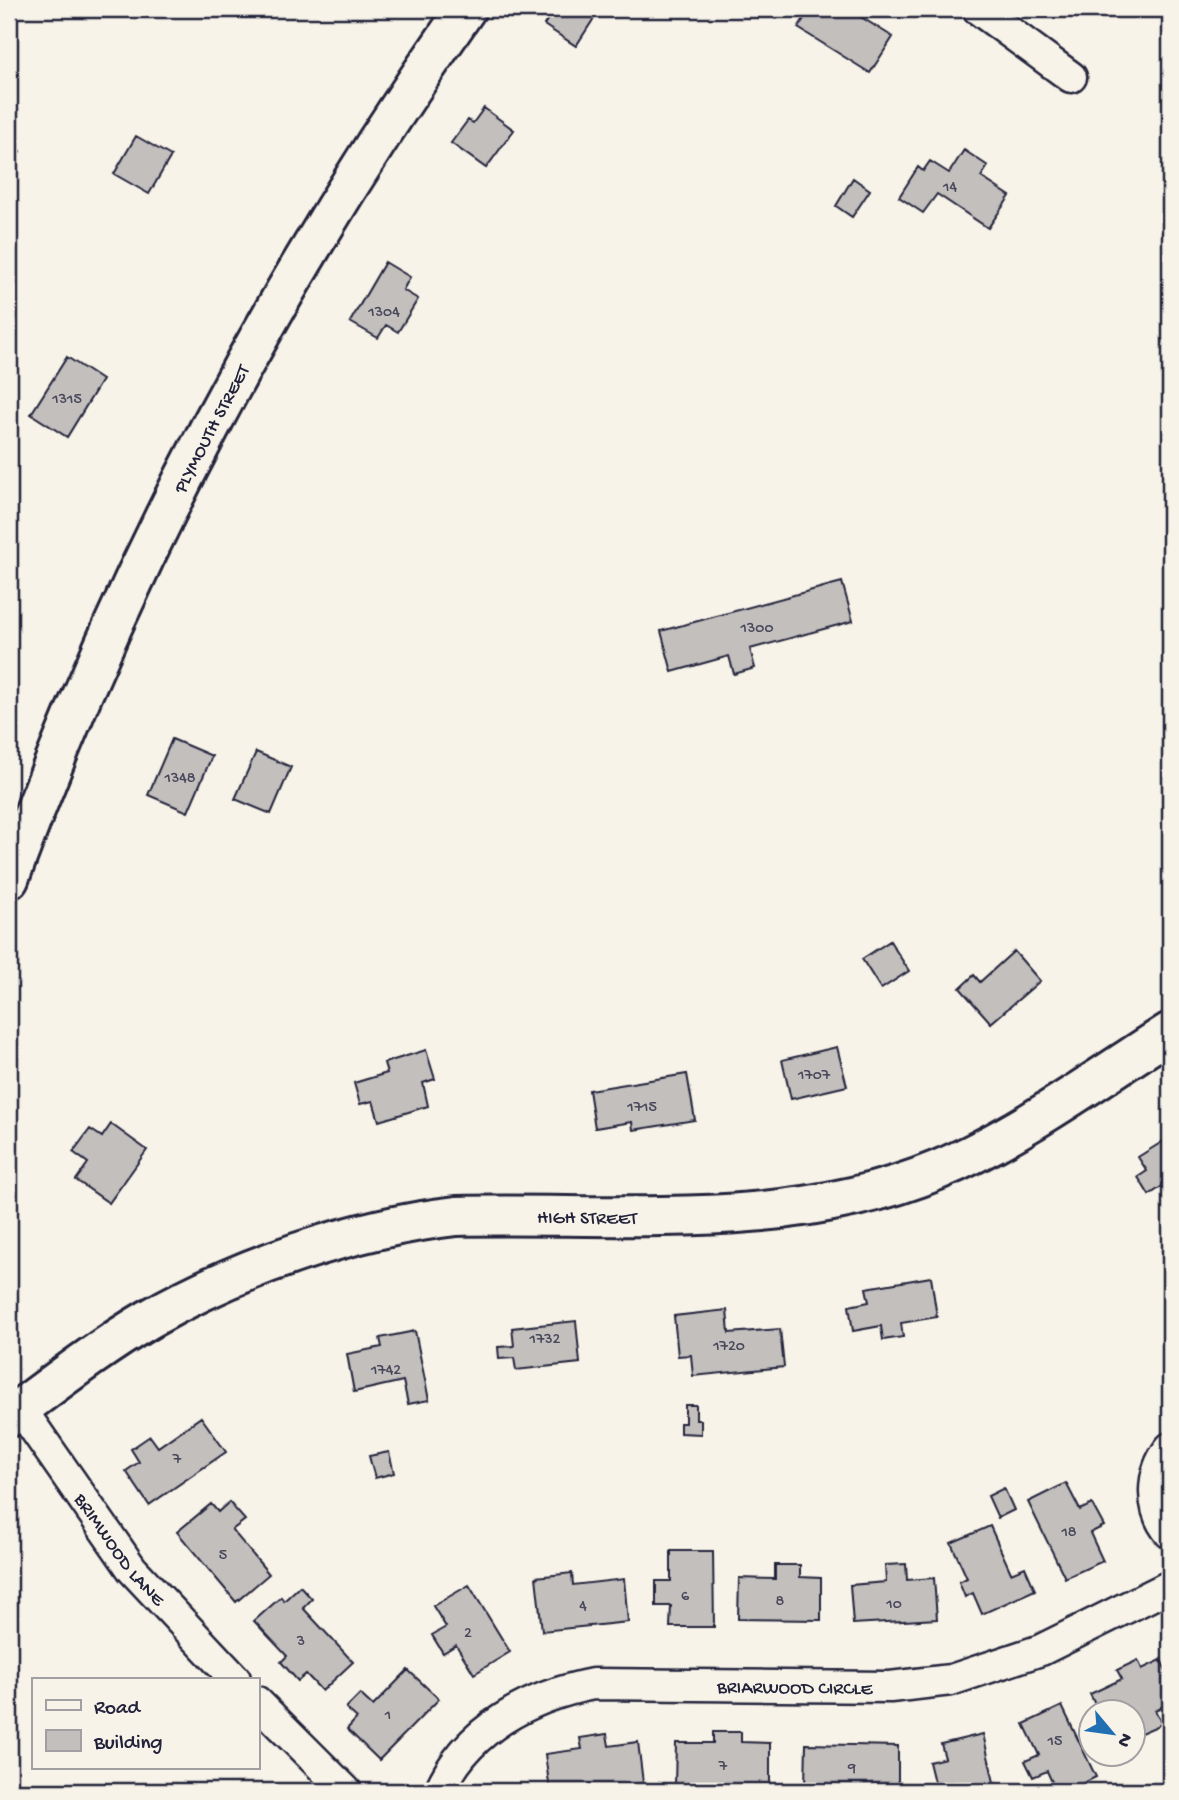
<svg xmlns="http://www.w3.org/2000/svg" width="1179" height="1800" viewBox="0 0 1179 1800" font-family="'Gochi Hand',sans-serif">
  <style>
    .building { fill: #c2bfbd; stroke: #22223b; stroke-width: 2 }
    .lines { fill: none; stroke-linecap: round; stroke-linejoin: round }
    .street-casing { stroke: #22223b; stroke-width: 35 }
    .secondary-casing { stroke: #22223b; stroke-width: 44 }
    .street { stroke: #f7f3e8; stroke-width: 30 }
    .secondary { stroke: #f7f3e8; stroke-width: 38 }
    .labels { text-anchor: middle; stroke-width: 5; stroke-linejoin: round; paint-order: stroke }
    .number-label { font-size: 16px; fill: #4a495c }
    .street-label { font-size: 19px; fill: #22223b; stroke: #f7f3e8 }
  </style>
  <rect width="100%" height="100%" fill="#f7f3e8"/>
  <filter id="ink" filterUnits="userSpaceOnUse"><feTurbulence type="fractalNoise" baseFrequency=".0143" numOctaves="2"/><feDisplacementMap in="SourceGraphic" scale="14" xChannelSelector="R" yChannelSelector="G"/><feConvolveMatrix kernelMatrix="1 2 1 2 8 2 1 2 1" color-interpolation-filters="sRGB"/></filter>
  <g filter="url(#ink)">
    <path class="building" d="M 554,9 L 600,9 L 576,46 L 544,25 Z
      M 789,9 L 805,9 L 800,16 Z
      M 810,9 L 848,9 L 893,37 L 870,73 L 798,28 Z
      M 484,108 L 514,130 L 486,168 L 451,143 L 468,120 L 473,123 Z
      M 136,136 L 171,156 L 149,194 L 114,174 Z
      M 9,146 L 20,151 L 9,172 Z
      M 964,150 L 988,166 L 981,177 L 1010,196 L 988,228 L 937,194 L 923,213 L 899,197 L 918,167 L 923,171 L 930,161 L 949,173 Z
      M 853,178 L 870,190 L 852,217 L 836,206 Z
      M 385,262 L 410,277 L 403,290 L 418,299 L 398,332 L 386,325 L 378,338 L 350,322 Z
      M 67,357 L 102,380 L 67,437 L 31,414 Z
      M 842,582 L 853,621 L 750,649 L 755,668 L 734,674 L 729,656 L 672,672 L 661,631 Z
      M 172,739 L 212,756 L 188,812 L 148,795 Z
      M 256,752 L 291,767 L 271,814 L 235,799 Z
      M 890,941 L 909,971 L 881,989 L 862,959 Z
      M 1014,951 L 1040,981 L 991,1023 L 960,988 L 974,975 L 980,982 Z
      M 837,1047 L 847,1086 L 791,1099 L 782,1060 Z
      M 426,1050 L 435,1079 L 423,1083 L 428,1106 L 379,1121 L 373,1101 L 360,1104 L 354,1083 L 387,1073 L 384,1063 Z
      M 687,1074 L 695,1120 L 633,1130 L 632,1122 L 595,1128 L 589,1090 Z
      M 111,1124 L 147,1150 L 109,1203 L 76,1180 L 88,1163 L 73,1152 L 90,1129 L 102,1137 Z
      M 1170,1137 L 1170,1181 L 1149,1195 L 1138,1177 L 1147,1171 L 1138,1157 Z
      M 931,1277 L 937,1317 L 901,1323 L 903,1337 L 883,1340 L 881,1326 L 853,1331 L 849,1306 L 869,1302 L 866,1288 Z
      M 727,1310 L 729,1333 L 780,1329 L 784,1367 L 693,1376 L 691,1355 L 678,1356 L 674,1316 Z
      M 576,1321 L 580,1363 L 516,1370 L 514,1358 L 499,1359 L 498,1347 L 514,1346 L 512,1328 Z
      M 415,1331 L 429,1400 L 408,1404 L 403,1381 L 354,1392 L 347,1354 L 382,1347 L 380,1338 Z
      M 685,1405 L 696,1405 L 696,1420 L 701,1420 L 701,1434 L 680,1433 L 680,1423 L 685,1423 Z
      M 201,1417 L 226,1452 L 149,1505 L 126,1471 L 139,1462 L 131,1449 L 150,1436 L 158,1447 Z
      M 389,1452 L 394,1473 L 375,1478 L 369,1456 Z
      M 1066,1483 L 1080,1510 L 1092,1504 L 1104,1526 L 1090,1533 L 1103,1561 L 1065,1578 L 1028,1502 Z
      M 1004,1488 L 1014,1510 L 998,1518 L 988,1496 Z
      M 229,1502 L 245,1520 L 232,1530 L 269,1574 L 236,1602 L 177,1532 L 211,1504 L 218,1512 Z
      M 990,1526 L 1011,1573 L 1025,1567 L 1035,1590 L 982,1614 L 973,1593 L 965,1597 L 959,1582 L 967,1578 L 951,1543 Z
      M 671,1551 L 713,1551 L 714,1627 L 670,1627 L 671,1606 L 656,1606 L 656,1581 L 671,1581 Z
      M 906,1564 L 907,1580 L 934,1578 L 937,1619 L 853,1624 L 850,1585 L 886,1582 L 885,1565 Z
      M 775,1565 L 800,1565 L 800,1577 L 821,1578 L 821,1620 L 738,1619 L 739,1578 L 775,1579 Z
      M 572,1573 L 573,1585 L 624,1579 L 628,1622 L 542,1631 L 536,1577 Z
      M 469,1585 L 510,1652 L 474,1674 L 456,1645 L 443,1653 L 432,1635 L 446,1627 L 433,1606 Z
      M 300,1586 L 312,1599 L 303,1608 L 353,1662 L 322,1691 L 306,1674 L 298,1681 L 281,1662 L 287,1656 L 254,1621 L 281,1597 L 284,1601 Z
      M 1138,1660 L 1142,1669 L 1161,1660 L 1170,1679 L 1170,1703 L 1155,1710 L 1162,1724 L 1141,1733 L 1134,1720 L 1134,1713 L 1099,1713 L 1090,1694 L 1122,1679 L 1117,1670 Z
      M 408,1670 L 439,1699 L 379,1760 L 347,1729 L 357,1718 L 346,1708 L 360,1694 L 373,1706 Z
      M 1062,1706 L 1096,1777 L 1067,1791 L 1056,1791 L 1047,1771 L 1033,1777 L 1025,1761 L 1039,1755 L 1024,1724 Z
      M 713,1732 L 741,1732 L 741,1742 L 770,1743 L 770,1786 L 735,1786 L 735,1791 L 713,1791 L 713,1786 L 675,1785 L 676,1743 L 713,1743 Z
      M 607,1734 L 609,1746 L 638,1742 L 643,1783 L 610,1787 L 610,1791 L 550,1791 L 545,1754 L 582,1749 L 580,1738 Z
      M 983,1734 L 996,1791 L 953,1791 L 951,1782 L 935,1786 L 929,1762 L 945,1758 L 941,1744 Z
      M 806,1744 L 898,1746 L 898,1787 L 865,1786 L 865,1791 L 845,1791 L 846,1787 L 805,1786 Z"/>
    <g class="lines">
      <defs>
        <g id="street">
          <path d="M 978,9 L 1071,77"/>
          <path id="s1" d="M 20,1408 L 132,1569 L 235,1679"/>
          <path d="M 1170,1448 C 1151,1472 1149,1509 1170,1533"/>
          <path d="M 257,1702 L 346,1791"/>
          <path id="s2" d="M 440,1791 C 466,1729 531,1696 593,1684 L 890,1687 L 951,1680 L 1041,1650 L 1170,1586"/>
        </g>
        <g id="secondary">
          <path id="s3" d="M 9,879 C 125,565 274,283 466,9"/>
          <path id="s4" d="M 9,1417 C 55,1383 100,1348 149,1319 C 239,1267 353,1228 456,1216 C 615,1212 787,1233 938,1170 C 1017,1137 1098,1078 1170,1032"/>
        </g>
      </defs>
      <use href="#street" class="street-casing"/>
      <use href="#secondary" class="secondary-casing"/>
      <use href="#street" class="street"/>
      <use href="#secondary" class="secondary"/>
    </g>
  </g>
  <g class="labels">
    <g class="number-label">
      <text x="950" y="191">14</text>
      <text x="384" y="316">1304</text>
      <text x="67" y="403">1315</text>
      <text x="757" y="632">1300</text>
      <text x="180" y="782">1348</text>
      <text x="814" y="1079">1707</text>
      <text x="642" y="1111">1715</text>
      <text x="545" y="1343">1732</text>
      <text x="729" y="1350">1720</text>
      <text x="386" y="1374">1742</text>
      <text x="177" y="1463">7</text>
      <text x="1069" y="1536">18</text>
      <text x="223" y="1559">5</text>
      <text x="685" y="1600">6</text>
      <text x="780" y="1605">8</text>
      <text x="894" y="1608">10</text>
      <text x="583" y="1610">4</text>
      <text x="468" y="1637">2</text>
      <text x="301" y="1645">3</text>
      <text x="388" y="1719">1</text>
      <text x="1055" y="1745">15</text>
      <text x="723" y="1770">7</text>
      <text x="852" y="1772">9</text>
    </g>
    <g class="street-label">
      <text dy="7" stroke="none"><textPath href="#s3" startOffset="494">PLYMOUTH STREET</textPath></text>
      <text dy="7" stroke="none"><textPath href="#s4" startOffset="628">HIGH STREET</textPath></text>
      <text dy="7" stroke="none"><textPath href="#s1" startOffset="173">BRIMWOOD LANE</textPath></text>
      <text dy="7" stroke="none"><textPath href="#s2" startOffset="396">BRIARWOOD CIRCLE</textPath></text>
    </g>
  </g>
  <rect width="1179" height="1800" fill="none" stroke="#f7f3e8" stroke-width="35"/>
  <rect x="18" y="18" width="1144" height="1765" fill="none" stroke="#22223b" stroke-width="2.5" filter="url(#ink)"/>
  <rect x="32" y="1678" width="228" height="91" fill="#f7f3e8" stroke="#a29fa3" stroke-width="2"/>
  <rect x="46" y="1700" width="35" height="10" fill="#f7f3e8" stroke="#a29fa3" stroke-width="2"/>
  <text x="94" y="1713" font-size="21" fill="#22223b">Road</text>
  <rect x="46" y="1730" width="35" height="21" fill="#c2bfbd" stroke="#a29fa3" stroke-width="2"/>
  <text x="94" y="1748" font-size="21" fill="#22223b">Building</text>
  <g transform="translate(1112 1733) rotate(119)"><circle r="33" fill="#f7f3e8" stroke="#a29fa3" stroke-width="2"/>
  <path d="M0-5L12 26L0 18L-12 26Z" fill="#1f6fb2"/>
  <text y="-10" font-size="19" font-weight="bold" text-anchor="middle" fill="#22223b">N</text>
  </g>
</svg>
